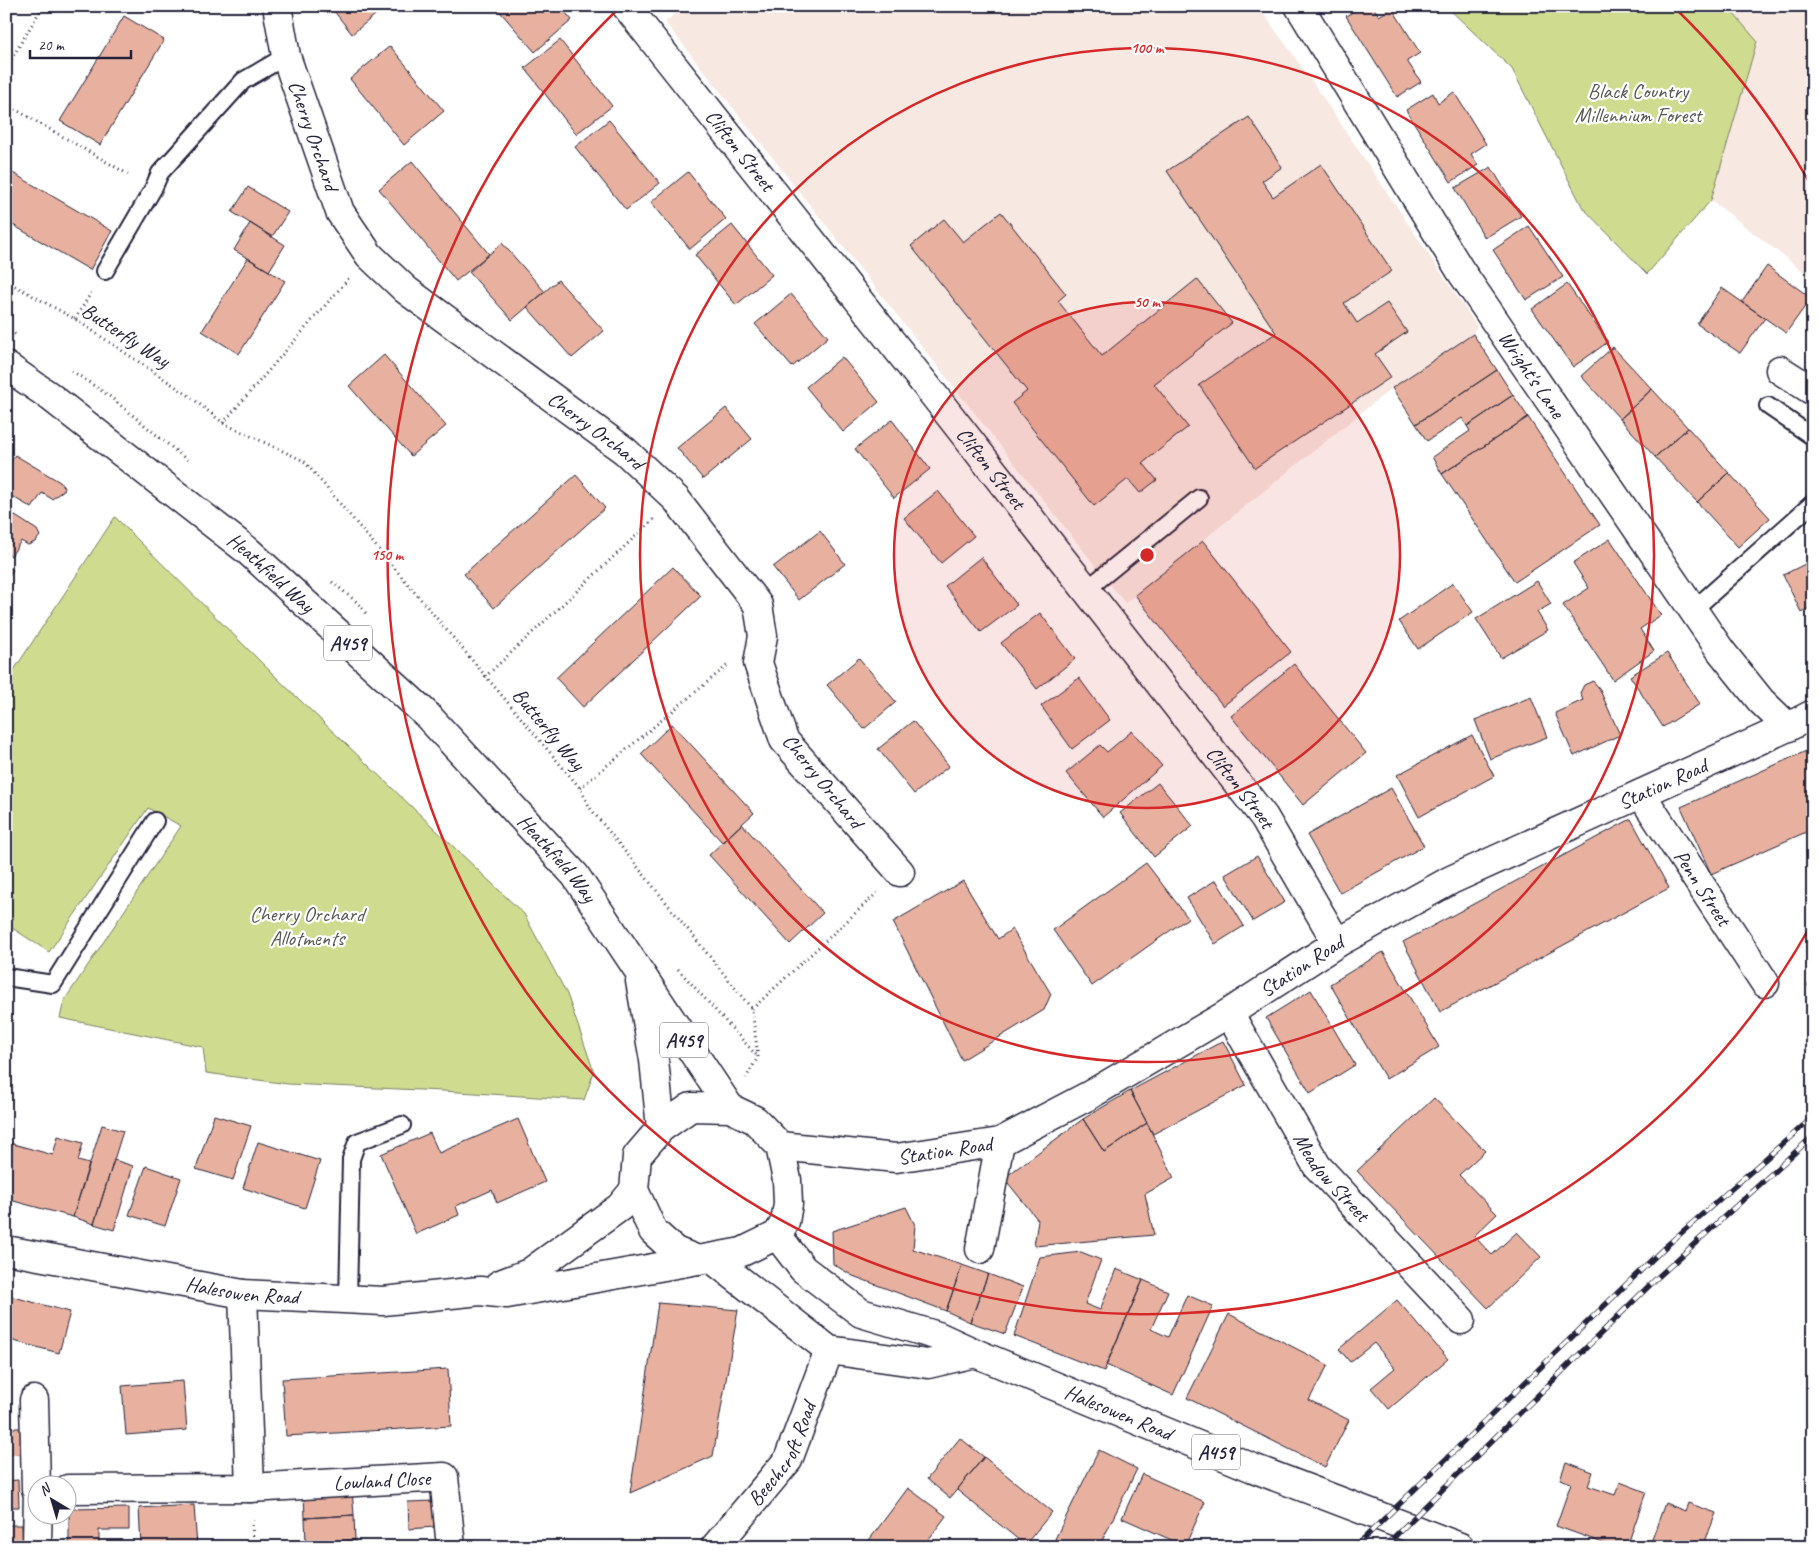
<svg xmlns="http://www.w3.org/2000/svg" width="1819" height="1553" viewBox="0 0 1819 1553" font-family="Caveat,sans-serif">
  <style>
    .built { fill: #f8e8e2 }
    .green { fill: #cfdc8f; stroke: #787f65 }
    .building { fill: #e8b19f; stroke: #22223b }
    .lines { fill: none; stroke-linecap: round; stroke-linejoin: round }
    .service-casing { stroke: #22223b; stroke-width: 20 }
    .minor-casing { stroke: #22223b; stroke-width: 31 }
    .tertiary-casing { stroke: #22223b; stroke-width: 31 }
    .primary-casing { stroke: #22223b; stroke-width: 31 }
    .path { stroke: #22223b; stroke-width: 3; stroke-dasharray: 1 4; stroke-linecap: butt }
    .service { stroke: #fff; stroke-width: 16 }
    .minor { stroke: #fff; stroke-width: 28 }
    .tertiary { stroke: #fff; stroke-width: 28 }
    .primary { stroke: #fff; stroke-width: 28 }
    .rail-casing { stroke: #22223b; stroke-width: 5.5 }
    .rail { stroke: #fff; stroke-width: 4; stroke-dasharray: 11; stroke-linecap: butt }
    .ring { fill: none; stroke: #d62828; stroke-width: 2.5 }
    .labels { text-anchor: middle; stroke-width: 4.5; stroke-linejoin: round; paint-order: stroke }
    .shield { fill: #fff; stroke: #646476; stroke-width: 1 }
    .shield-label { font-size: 20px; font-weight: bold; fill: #22223b }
    .park-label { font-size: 21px; fill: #565a54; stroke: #fff }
    .street-label { font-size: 21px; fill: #22223b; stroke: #fff }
    .centre { fill: #d62828; stroke: #fff; stroke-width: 2.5 }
    .ring-label { font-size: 15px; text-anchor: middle; font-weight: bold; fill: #d62828; stroke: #fff; stroke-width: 4.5; stroke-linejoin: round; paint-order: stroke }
  </style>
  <rect width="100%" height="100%" fill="#fff"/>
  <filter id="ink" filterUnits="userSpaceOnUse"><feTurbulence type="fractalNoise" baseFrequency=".02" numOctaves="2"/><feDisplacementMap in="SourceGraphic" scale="10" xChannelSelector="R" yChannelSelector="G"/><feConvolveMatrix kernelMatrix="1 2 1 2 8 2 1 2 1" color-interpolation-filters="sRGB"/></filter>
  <g filter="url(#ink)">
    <path class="built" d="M 685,6 L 1258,6 L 1312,81 L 1477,326 L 1473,334 L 1392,388 L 1125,603 L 665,22 Z
      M 1727,6 L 1813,6 L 1813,279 L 1711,200 L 1757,41 Z"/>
    <path class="green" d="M 1446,6 L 1727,6 L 1757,41 L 1711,200 L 1647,274 L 1583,208 L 1512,69 Z
      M 115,517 L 279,680 L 524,914 L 567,994 L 594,1072 L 584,1100 L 443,1091 L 288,1084 L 206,1073 L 203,1047 L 60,1018 L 64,1001 L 181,826 L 148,808 L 49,952 L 6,924 L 6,682 Z"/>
    <path class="building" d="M 330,6 L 386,6 L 352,34 Z
      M 495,6 L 560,6 L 572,20 L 535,52 Z
      M 1362,6 L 1373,6 L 1379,16 L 1392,8 L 1420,53 L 1407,61 L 1421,82 L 1397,97 L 1346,16 Z
      M 124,16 L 164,40 L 100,145 L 60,121 Z
      M 560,40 L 612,106 L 576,134 L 525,68 Z
      M 390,46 L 444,111 L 404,145 L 350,79 Z
      M 1454,92 L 1486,144 L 1471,154 L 1478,165 L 1451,182 L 1406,110 L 1433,93 L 1438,103 Z
      M 1249,117 L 1282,167 L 1262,181 L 1273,197 L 1321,164 L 1392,271 L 1344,303 L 1357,323 L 1387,303 L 1407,332 L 1375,354 L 1391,377 L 1255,468 L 1199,385 L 1276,333 L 1167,171 Z
      M 609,120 L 660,183 L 626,210 L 575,147 Z
      M 412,161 L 489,254 L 456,281 L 379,189 Z
      M 1491,167 L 1521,216 L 1485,238 L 1455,188 Z
      M 6,169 L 112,231 L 90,270 L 6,221 Z
      M 688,172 L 726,219 L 690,249 L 651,202 Z
      M 248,187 L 288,212 L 272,237 L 232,212 Z
      M 1001,212 L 1066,294 L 1058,301 L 1102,356 L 1197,279 L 1232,323 L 1154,384 L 1188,427 L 1143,463 L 1157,480 L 1140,493 L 1128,479 L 1094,506 L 1012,403 L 1027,391 L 911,246 L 944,219 L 963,242 Z
      M 250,223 L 285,245 L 269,271 L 234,250 Z
      M 732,225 L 772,275 L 736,305 L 695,255 Z
      M 1529,226 L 1563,277 L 1526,300 L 1493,250 Z
      M 502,243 L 545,292 L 512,320 L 469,272 Z
      M 248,258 L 285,281 L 239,354 L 202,331 Z
      M 1767,266 L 1811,298 L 1786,333 L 1742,302 Z
      M 558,280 L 604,331 L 572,358 L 527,307 Z
      M 1567,284 L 1608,342 L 1573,367 L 1532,309 Z
      M 1722,288 L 1765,318 L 1740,353 L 1697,324 Z
      M 791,294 L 828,337 L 792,367 L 755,324 Z
      M 1473,334 L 1497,370 L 1416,424 L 1392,388 Z
      M 1613,347 L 1652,389 L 1620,419 L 1581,376 Z
      M 384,355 L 446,426 L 411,456 L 349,386 Z
      M 842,357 L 879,402 L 843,432 L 806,387 Z
      M 1497,370 L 1513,395 L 1467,426 L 1462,418 L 1427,441 L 1416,424 Z
      M 1652,389 L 1688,428 L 1655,457 L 1620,419 Z
      M 1513,395 L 1528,417 L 1442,474 L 1432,457 L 1470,431 L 1467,426 Z
      M 726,408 L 752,439 L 703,479 L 677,448 Z
      M 1528,417 L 1600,525 L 1515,582 L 1442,474 Z
      M 892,420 L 930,469 L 894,498 L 855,449 Z
      M 1688,428 L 1729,473 L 1697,502 L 1655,457 Z
      M 15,455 L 60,482 L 65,489 L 52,499 L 42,493 L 32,508 L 6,493 L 6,469 Z
      M 1729,473 L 1770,518 L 1738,547 L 1697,502 Z
      M 576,475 L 605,508 L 494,608 L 464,574 Z
      M 938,491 L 974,536 L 941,563 L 904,518 Z
      M 6,510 L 37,530 L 40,536 L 35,542 L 28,545 L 21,541 L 11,556 L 6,553 Z
      M 820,531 L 845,564 L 799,600 L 773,567 Z
      M 1610,539 L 1661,615 L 1640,629 L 1654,651 L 1613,680 L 1563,605 L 1589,588 L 1573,563 Z
      M 1203,541 L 1291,652 L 1223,706 L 1135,595 Z
      M 981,557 L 1017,605 L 981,632 L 945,586 Z
      M 1813,560 L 1813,606 L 1801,612 L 1783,575 Z
      M 6,566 L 13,570 L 6,580 Z
      M 673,567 L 701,596 L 583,707 L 556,678 Z
      M 1537,581 L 1551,604 L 1537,612 L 1548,630 L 1501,658 L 1476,619 Z
      M 1453,583 L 1473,612 L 1418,649 L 1399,621 Z
      M 1040,613 L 1075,659 L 1037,689 L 1001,643 Z
      M 1667,653 L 1700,704 L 1663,727 L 1630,676 Z
      M 859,658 L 896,702 L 864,729 L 827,685 Z
      M 1294,664 L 1366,753 L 1303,805 L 1231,716 Z
      M 1079,678 L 1110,720 L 1072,749 L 1041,706 Z
      M 1593,681 L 1599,688 L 1620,735 L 1574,756 L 1555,713 L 1583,700 L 1580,693 L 1584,685 Z
      M 1531,697 L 1547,737 L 1490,759 L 1475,720 Z
      M 913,721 L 949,766 L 914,794 L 878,749 Z
      M 672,724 L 754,813 L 722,842 L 641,754 Z
      M 1132,731 L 1162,766 L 1103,817 L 1066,773 L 1100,745 L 1107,752 Z
      M 1472,735 L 1494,776 L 1419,817 L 1397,775 Z
      M 1813,748 L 1813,807 L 1806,811 L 1813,829 L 1711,874 L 1681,807 Z
      M 1158,783 L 1193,826 L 1154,857 L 1120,813 Z
      M 1391,788 L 1424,846 L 1340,893 L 1307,835 Z
      M 1631,819 L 1669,888 L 1440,1012 L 1403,942 Z
      M 742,824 L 823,913 L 790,944 L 709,855 Z
      M 1257,856 L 1285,902 L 1253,921 L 1225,875 Z
      M 1146,863 L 1188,918 L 1092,986 L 1053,930 Z
      M 1216,880 L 1244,926 L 1215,944 L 1187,898 Z
      M 963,881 L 998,939 L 1012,929 L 1051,994 L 1044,1010 L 962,1060 L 893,922 Z
      M 1383,952 L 1439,1047 L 1386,1079 L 1330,984 Z
      M 1813,980 L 1813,992 L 1807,985 Z
      M 1311,990 L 1355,1065 L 1310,1093 L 1266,1018 Z
      M 1223,1041 L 1246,1085 L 1153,1134 L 1130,1091 Z
      M 1130,1091 L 1147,1123 L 1104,1152 L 1083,1119 Z
      M 1434,1098 L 1485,1151 L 1459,1175 L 1497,1214 L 1474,1236 L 1492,1255 L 1517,1232 L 1541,1257 L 1488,1308 L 1357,1171 Z
      M 214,1115 L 251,1126 L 233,1180 L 196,1169 Z
      M 518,1119 L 545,1182 L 497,1203 L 492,1190 L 456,1206 L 459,1215 L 416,1234 L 381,1154 L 430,1133 L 439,1153 Z
      M 1083,1119 L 1104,1152 L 1147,1123 L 1174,1178 L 1145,1194 L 1154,1235 L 1034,1246 L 1038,1220 L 1004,1178 Z
      M 102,1125 L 123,1131 L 94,1224 L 73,1217 Z
      M 58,1136 L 83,1143 L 78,1161 L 89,1164 L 73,1217 L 6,1199 L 6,1142 L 53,1155 Z
      M 258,1142 L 320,1161 L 305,1208 L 243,1188 Z
      M 114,1160 L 133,1166 L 114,1230 L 94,1224 Z
      M 146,1166 L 181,1178 L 165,1226 L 129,1215 Z
      M 906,1207 L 915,1225 L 913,1249 L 962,1265 L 946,1311 L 853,1276 L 833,1264 L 832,1231 Z
      M 1081,1252 L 1101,1260 L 1085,1304 L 1100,1310 L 1116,1269 L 1143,1280 L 1104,1371 L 1014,1336 L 1040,1257 Z
      M 962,1265 L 988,1274 L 970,1322 L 946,1311 Z
      M 988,1274 L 1023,1287 L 1005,1334 L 970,1322 Z
      M 1143,1280 L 1168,1291 L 1151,1329 L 1168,1337 L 1187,1295 L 1213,1306 L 1173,1395 L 1106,1365 Z
      M 6,1295 L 70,1312 L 59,1353 L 6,1339 Z
      M 1397,1300 L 1448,1359 L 1389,1409 L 1371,1388 L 1395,1368 L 1374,1343 L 1350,1362 L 1339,1349 Z
      M 658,1303 L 738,1310 L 713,1456 L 630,1493 Z
      M 1229,1314 L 1328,1365 L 1309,1400 L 1349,1420 L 1325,1467 L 1187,1398 Z
      M 448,1369 L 451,1426 L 286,1436 L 282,1379 Z
      M 183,1381 L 187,1430 L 126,1435 L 122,1386 Z
      M 6,1428 L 21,1428 L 22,1454 L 6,1455 Z
      M 960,1438 L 984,1457 L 950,1498 L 927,1479 Z
      M 1099,1450 L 1137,1469 L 1099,1547 L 1071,1547 L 1055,1539 Z
      M 984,1457 L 1052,1512 L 1025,1545 L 957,1490 Z
      M 1566,1462 L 1593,1472 L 1588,1486 L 1615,1495 L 1620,1482 L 1646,1492 L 1627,1547 L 1614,1547 L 1556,1526 L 1571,1483 L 1560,1479 Z
      M 1142,1474 L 1205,1502 L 1185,1546 L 1122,1518 Z
      M 18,1480 L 19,1507 L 6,1507 L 6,1481 Z
      M 908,1488 L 946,1516 L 923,1547 L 864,1547 Z
      M 352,1490 L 354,1515 L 305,1518 L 304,1493 Z
      M 433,1501 L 434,1527 L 409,1529 L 408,1502 Z
      M 1665,1503 L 1685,1511 L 1688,1503 L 1716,1513 L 1703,1547 L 1655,1547 L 1650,1545 Z
      M 194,1505 L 197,1547 L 141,1547 L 139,1508 Z
      M 129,1508 L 129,1530 L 99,1530 L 99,1547 L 69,1547 L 69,1509 Z
      M 354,1515 L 355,1540 L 306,1543 L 305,1518 Z
      M 6,1525 L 22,1525 L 23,1547 L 6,1547 Z
      M 355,1540 L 356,1547 L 306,1547 L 306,1543 Z"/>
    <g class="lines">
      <defs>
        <path id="service" d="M 105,271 L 153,189 L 160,173 L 243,81 L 286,56
          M 1768,406 L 1813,437
          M 1086,590 L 1199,498
          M 1693,610 L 1813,503
          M 6,977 L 53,984 L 155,821
          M 348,1300 L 351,1159 L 357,1142 L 402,1125"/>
        <g id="minor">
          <path id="s1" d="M 277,6 L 286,56 L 340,212 L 369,255 L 406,290 L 625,451 L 676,499 L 758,605 L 763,636 L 758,663 L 784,740 L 900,872"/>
          <path id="s2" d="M 626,6 L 936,398 L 1264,817 L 1337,943"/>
          <path d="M 1780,370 L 1813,391"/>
          <path id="s3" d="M 1641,794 L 1765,983"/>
          <path id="s4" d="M 1229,1013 L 1317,1166 L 1461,1320"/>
          <path d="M 980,1249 L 1000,1142"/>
          <path d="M 34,1400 L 36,1489"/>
          <path id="s5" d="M 250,1488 L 444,1477 L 451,1547"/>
          <path d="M 68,1489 L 250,1488 L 243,1294"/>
          <path d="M 37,1547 L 38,1489"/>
        </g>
        <g id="tertiary">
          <path id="s6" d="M 1299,6 L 1460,270 L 1721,651 L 1761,701 L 1788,727"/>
          <path id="s7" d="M 780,1146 L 896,1158 L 1000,1142 L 1088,1096 L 1229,1013 L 1337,943 L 1451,880 L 1788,727 L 1813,714"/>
          <path id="s8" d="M 6,1250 L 243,1294 L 383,1301 L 480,1291 L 507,1294 L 698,1260"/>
          <path d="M 500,1284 L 529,1273 L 620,1207 L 634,1190"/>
          <path id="s9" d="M 715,1547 L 788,1460 L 829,1350"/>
        </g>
        <g id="primary">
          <path id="s10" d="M 6,366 L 48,395 L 248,551 L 426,714 L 575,875 L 730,1108"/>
          <path d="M 640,981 L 654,1060 L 661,1128"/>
          <path d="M 691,1107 L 730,1108 L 755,1120 L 780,1146 L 787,1180 L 788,1204 L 785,1222 L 777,1235 L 742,1252 L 698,1260 L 675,1251 L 653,1231 L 634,1190 L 637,1156 L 661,1128 Z"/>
          <path id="s11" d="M 777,1235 L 803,1269 L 861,1313 L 938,1336 L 975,1353 L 1253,1468 L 1460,1547"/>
          <path d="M 711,1258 L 829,1350 L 928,1364 L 975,1353"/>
        </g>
      </defs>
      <use href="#service" class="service-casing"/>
      <use href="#minor" class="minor-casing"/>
      <use href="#tertiary" class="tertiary-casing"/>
      <use href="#primary" class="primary-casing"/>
      <path class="path" d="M 6,68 L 43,6
        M 6,104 L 131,176
        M 6,281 L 75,319 L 188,395 L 223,423 L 304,461 L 580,788 L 590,808 L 752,1009 L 758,1057 L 746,1078
        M 75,319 L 91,293
        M 6,328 L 16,335
        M 72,371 L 108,395 L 187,460
        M 223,423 L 349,278
        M 332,582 L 358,603 L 367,615
        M 485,677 L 654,519
        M 580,788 L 728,665
        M 678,969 L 758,1057
        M 752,1009 L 877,893
        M 252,1520 L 253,1547"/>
      <use href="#service" class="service"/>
      <use href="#minor" class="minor"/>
      <use href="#tertiary" class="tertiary"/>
      <use href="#primary" class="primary"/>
      <defs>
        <path id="rail" d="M 1355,1547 L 1664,1248 L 1813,1117
          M 1384,1547 L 1657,1278 L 1813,1136"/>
      </defs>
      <use href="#rail" class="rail-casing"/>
      <use href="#rail" class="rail"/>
    </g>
  </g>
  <circle cx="1147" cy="555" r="253" fill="#d62828" fill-opacity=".12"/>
  <g class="ring">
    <circle cx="1147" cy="555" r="253"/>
    <circle cx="1147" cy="555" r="507"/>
    <path d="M1812 923A760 760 0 1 1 619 8M1675 8A760 760 0 0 1 1812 187"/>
  </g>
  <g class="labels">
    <g class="shield">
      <rect x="324" y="625.5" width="48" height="35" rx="4"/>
      <rect x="660" y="1022.5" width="48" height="35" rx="4"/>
      <rect x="1192" y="1434.5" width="48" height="35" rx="4"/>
    </g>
    <g class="shield-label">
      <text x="348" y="650">A459</text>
      <text x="684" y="1047">A459</text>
      <text x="1216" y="1459">A459</text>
    </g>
    <g class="park-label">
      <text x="1638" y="98">Black Country<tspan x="1638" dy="24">Millennium Forest</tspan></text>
      <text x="307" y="921">Cherry Orchard<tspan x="307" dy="24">Allotments</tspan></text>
    </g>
    <g class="street-label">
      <text dy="7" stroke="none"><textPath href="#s1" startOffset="135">Cherry Orchard</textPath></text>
      <text dy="7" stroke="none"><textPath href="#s2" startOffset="184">Clifton Street</textPath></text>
      <text transform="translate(126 335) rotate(33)" y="7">Butterfly Way</text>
      <text dy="7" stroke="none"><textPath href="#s6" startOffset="436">Wright's Lane</textPath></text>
      <text dy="7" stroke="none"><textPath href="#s1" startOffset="555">Cherry Orchard</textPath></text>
      <text dy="7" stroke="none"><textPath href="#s2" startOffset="589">Clifton Street</textPath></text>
      <text dy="7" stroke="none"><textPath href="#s10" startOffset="336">Heathfield Way</textPath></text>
      <text transform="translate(549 729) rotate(50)" y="7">Butterfly Way</text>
      <text transform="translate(823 781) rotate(51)" y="7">Cherry Orchard</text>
      <text dy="7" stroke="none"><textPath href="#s7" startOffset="976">Station Road</textPath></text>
      <text dy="7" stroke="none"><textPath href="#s2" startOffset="994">Clifton Street</textPath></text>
      <text dy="7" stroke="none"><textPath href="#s10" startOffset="741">Heathfield Way</textPath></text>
      <text dy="7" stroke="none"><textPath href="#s3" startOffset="112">Penn Street</textPath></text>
      <text dy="7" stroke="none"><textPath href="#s7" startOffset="571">Station Road</textPath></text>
      <text dy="7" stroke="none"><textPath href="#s7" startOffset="166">Station Road</textPath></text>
      <text dy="7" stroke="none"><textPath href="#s4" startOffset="194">Meadow Street</textPath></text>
      <text dy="7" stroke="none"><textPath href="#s8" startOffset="240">Halesowen Road</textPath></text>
      <text dy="7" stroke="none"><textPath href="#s11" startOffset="392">Halesowen Road</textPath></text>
      <text dy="7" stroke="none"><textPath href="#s9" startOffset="116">Beechcroft Road</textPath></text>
      <text dy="7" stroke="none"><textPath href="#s5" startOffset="132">Lowland Close</textPath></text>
    </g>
  </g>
  <circle cx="1147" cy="555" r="8" class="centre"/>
  <g class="ring-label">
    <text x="1147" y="53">100 m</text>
    <text x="1147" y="307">50 m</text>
    <text x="387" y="560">150 m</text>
  </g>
  <rect width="1819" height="1553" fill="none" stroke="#fff" stroke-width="25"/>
  <rect x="12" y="12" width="1794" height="1528" fill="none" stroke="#22223b" stroke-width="2" filter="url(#ink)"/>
  <g transform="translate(52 1500) rotate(322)"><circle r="24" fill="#ffffff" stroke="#a7a7b1"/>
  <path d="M0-4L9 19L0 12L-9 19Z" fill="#22223b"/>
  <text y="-8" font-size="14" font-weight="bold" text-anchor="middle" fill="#22223b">N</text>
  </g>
  <path d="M30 50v8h101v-8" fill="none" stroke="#22223b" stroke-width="2.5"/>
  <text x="38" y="50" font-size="15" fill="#22223b" stroke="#ffffff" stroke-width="4" paint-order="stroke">20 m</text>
</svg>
